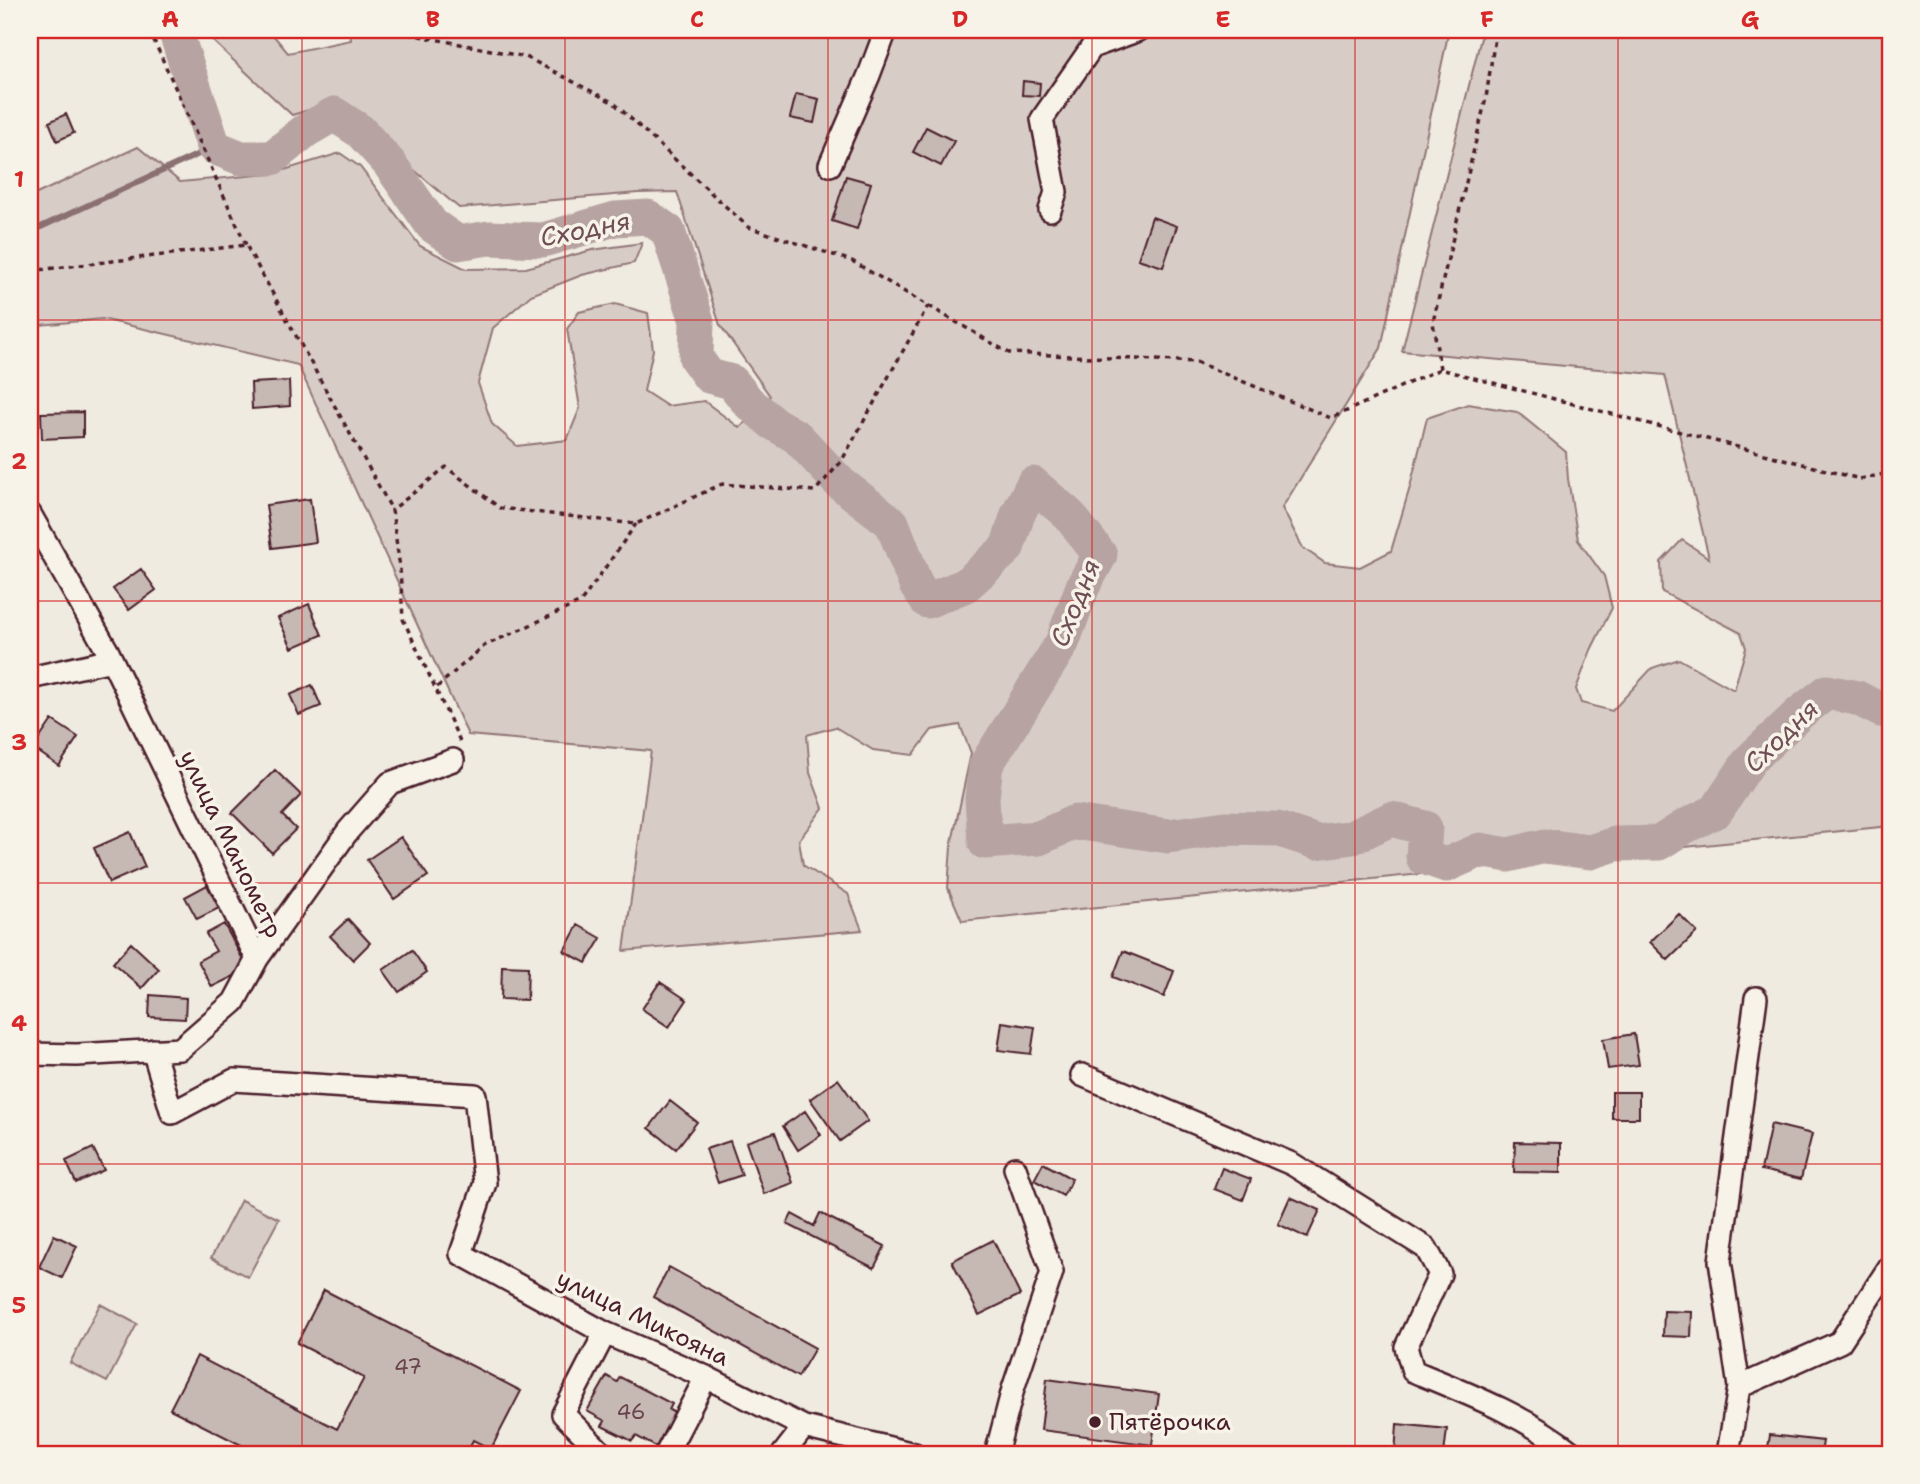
<svg xmlns="http://www.w3.org/2000/svg" width="1920" height="1484" viewBox="0 0 1920 1484" font-family="'Shantell Sans',sans-serif">
  <style>
    .green { fill: #d8cdc6; stroke: #917678; stroke-width: 2 }
    .lines { fill: none; stroke-linecap: round; stroke-linejoin: round }
    .stream { stroke: #8b6f72; stroke-width: 6 }
    .river { stroke: #b7a4a2; stroke-width: 35 }
    .building { fill: #c6b8b3; stroke: #4a1f2b; stroke-width: 2 }
    .minor-casing { stroke: #4a1f2b; stroke-width: 26 }
    .path { stroke: #4a1f2b; stroke-width: 3.5; stroke-dasharray: 5 5; stroke-linecap: butt }
    .minor { stroke: #f7f3e8; stroke-width: 21 }
    .grid { fill: none; stroke: #d62828; stroke-width: 2; stroke-opacity: 0.55 }
    .poi-dot { fill: #4a1f2b; stroke: #f7f3e8; stroke-width: 2.5 }
    .labels { text-anchor: middle; stroke-width: 7; stroke-linejoin: round; paint-order: stroke }
    .number-label { font-size: 21px; fill: #69454d }
    .street-label { font-size: 24px; fill: #4a1f2b; stroke: #f7f3e8 }
    .poi-label { font-size: 24px; fill: #4a1f2b; stroke: #f7f3e8; text-anchor: start }
    .water-label { font-size: 26px; font-style: italic; fill: #704e55; stroke: #f7f3e8 }
    .neatline { fill: none; stroke: #d62828; stroke-width: 2.5 }
    .grid-label { font-size: 23px; text-anchor: middle; font-weight: bold; fill: #d62828 }
  </style>
  <rect width="100%" height="100%" fill="#f0ebe0"/>
  <filter id="ink" filterUnits="userSpaceOnUse"><feTurbulence type="fractalNoise" baseFrequency=".0143" numOctaves="2"/><feDisplacementMap in="SourceGraphic" scale="14" xChannelSelector="R" yChannelSelector="G"/><feConvolveMatrix kernelMatrix="1 2 1 2 8 2 1 2 1" color-interpolation-filters="sRGB"/></filter>
  <g filter="url(#ink)">
    <path class="green" d="M 201,30 L 269,30 L 288,53 L 351,40 L 350,30 L 1449,30 L 1381,348 L 1282,508 L 1303,548 L 1325,563 L 1360,567 L 1391,551 L 1410,487 L 1427,418 L 1468,404 L 1517,412 L 1566,452 L 1568,479 L 1578,540 L 1604,576 L 1612,608 L 1591,650 L 1576,689 L 1581,703 L 1612,711 L 1652,668 L 1679,659 L 1734,690 L 1746,648 L 1741,633 L 1662,592 L 1661,562 L 1682,540 L 1709,558 L 1665,375 L 1402,351 L 1483,30 L 1890,30 L 1890,826 L 962,921 L 948,888 L 951,847 L 971,753 L 960,725 L 932,730 L 913,755 L 873,750 L 835,727 L 807,735 L 810,773 L 823,808 L 799,840 L 803,865 L 848,894 L 862,930 L 624,951 L 651,751 L 468,735 L 298,365 L 102,319 L 30,326 L 30,197 L 138,147 L 180,182 L 271,174 L 340,153 L 360,167 L 420,246 L 466,269 L 526,268 L 592,250 L 642,243 L 634,263 L 582,275 L 531,295 L 493,328 L 478,383 L 492,424 L 517,446 L 567,440 L 580,408 L 567,329 L 579,312 L 615,304 L 648,313 L 653,350 L 644,391 L 667,406 L 704,401 L 740,428 L 770,396 L 720,325 L 677,192 L 638,193 L 459,208 L 334,102 L 292,115 Z
      M 241,1200 L 279,1219 L 248,1277 L 211,1258 Z
      M 100,1304 L 137,1324 L 107,1382 L 70,1363 Z"/>
    <g class="lines">
      <path class="stream" d="M 30,232 L 214,147"/>
      <path class="river" d="M 175,30 L 214,147 L 241,158 L 272,158 L 305,131 L 334,114 L 360,131 L 389,163 L 432,225 L 458,243 L 489,238 L 543,240 L 615,219 L 648,217 L 668,231 L 697,321 L 696,358 L 709,376 L 732,382 L 748,402 L 773,423 L 797,437 L 840,483 L 892,523 L 916,585 L 927,601 L 966,585 L 1007,548 L 1018,514 L 1033,484 L 1069,515 L 1100,555 L 1083,586 L 1062,643 L 986,765 L 982,798 L 985,842 L 1039,838 L 1075,822 L 1168,836 L 1225,828 L 1277,829 L 1317,842 L 1353,837 L 1391,819 L 1425,828 L 1423,857 L 1446,865 L 1480,850 L 1508,855 L 1545,846 L 1590,852 L 1615,844 L 1659,843 L 1684,827 L 1716,811 L 1750,760 L 1800,713 L 1827,692 L 1857,698 L 1881,710 L 1890,711"/>
    </g>
    <path class="building" d="M 1023,81 L 1040,83 L 1039,96 L 1022,95 Z
      M 796,94 L 819,99 L 814,123 L 790,118 Z
      M 66,114 L 74,133 L 57,141 L 49,122 Z
      M 926,127 L 954,141 L 941,166 L 913,152 Z
      M 846,176 L 871,183 L 857,229 L 832,221 Z
      M 1152,217 L 1177,226 L 1163,267 L 1138,259 Z
      M 289,381 L 290,406 L 252,409 L 251,383 Z
      M 83,412 L 83,437 L 42,439 L 41,413 Z
      M 310,499 L 316,542 L 272,548 L 266,505 Z
      M 141,569 L 156,590 L 129,610 L 113,589 Z
      M 309,604 L 322,635 L 292,648 L 278,618 Z
      M 312,685 L 321,706 L 299,715 L 290,695 Z
      M 52,720 L 78,737 L 59,766 L 33,748 Z
      M 275,770 L 301,795 L 282,815 L 296,829 L 272,853 L 232,813 Z
      M 130,832 L 145,867 L 109,883 L 94,848 Z
      M 401,837 L 428,876 L 394,899 L 367,860 Z
      M 207,885 L 219,908 L 197,919 L 185,897 Z
      M 1679,914 L 1697,932 L 1668,960 L 1650,942 Z
      M 348,919 L 370,943 L 353,960 L 330,936 Z
      M 224,924 L 248,969 L 212,987 L 198,961 L 216,951 L 206,934 Z
      M 578,925 L 601,938 L 586,963 L 564,951 Z
      M 131,943 L 159,969 L 142,988 L 113,963 Z
      M 412,950 L 427,972 L 399,992 L 383,970 Z
      M 1123,951 L 1174,971 L 1164,997 L 1113,977 Z
      M 502,966 L 528,967 L 527,1000 L 501,999 Z
      M 660,982 L 687,1000 L 669,1027 L 642,1009 Z
      M 150,995 L 186,998 L 185,1019 L 149,1017 Z
      M 1002,1022 L 1035,1027 L 1031,1054 L 998,1050 Z
      M 1634,1034 L 1639,1065 L 1608,1069 L 1603,1039 Z
      M 838,1079 L 868,1121 L 840,1141 L 810,1099 Z
      M 1612,1092 L 1639,1092 L 1639,1118 L 1612,1118 Z
      M 670,1101 L 697,1122 L 676,1149 L 649,1128 Z
      M 805,1111 L 821,1135 L 798,1150 L 783,1126 Z
      M 1771,1124 L 1812,1134 L 1801,1179 L 1761,1170 Z
      M 775,1132 L 793,1183 L 764,1194 L 746,1142 Z
      M 730,1141 L 742,1175 L 718,1183 L 706,1149 Z
      M 1515,1142 L 1561,1143 L 1561,1173 L 1514,1172 Z
      M 93,1148 L 104,1170 L 76,1183 L 66,1161 Z
      M 1043,1163 L 1072,1179 L 1063,1196 L 1034,1180 Z
      M 1222,1168 L 1251,1179 L 1243,1200 L 1214,1189 Z
      M 1290,1197 L 1320,1210 L 1307,1238 L 1278,1224 Z
      M 820,1213 L 885,1246 L 874,1268 L 787,1224 L 792,1214 L 814,1226 Z
      M 54,1235 L 77,1246 L 62,1278 L 39,1267 Z
      M 993,1240 L 1020,1295 L 979,1315 L 952,1261 Z
      M 669,1267 L 815,1348 L 798,1377 L 653,1297 Z
      M 324,1290 L 521,1391 L 491,1449 L 473,1440 L 466,1454 L 259,1454 L 170,1409 L 197,1356 L 337,1429 L 364,1378 L 297,1343 Z
      M 1664,1311 L 1692,1312 L 1691,1337 L 1663,1336 Z
      M 607,1376 L 617,1382 L 620,1377 L 672,1404 L 669,1410 L 675,1413 L 656,1447 L 636,1436 L 632,1441 L 602,1426 L 605,1421 L 587,1411 Z
      M 1047,1379 L 1159,1394 L 1152,1445 L 1041,1430 Z
      M 1397,1424 L 1447,1429 L 1444,1454 L 1395,1454 Z
      M 1770,1435 L 1823,1441 L 1821,1454 L 1767,1454 Z"/>
    <g class="lines">
      <defs>
        <path id="minor" d="M 830,165 L 869,75 L 886,30
          M 1050,210 L 1056,192 L 1042,119 L 1092,47 L 1139,30
          M 30,514 L 108,652 L 257,959 L 234,1002 L 180,1049 L 77,1055 L 30,1054
          M 30,678 L 112,660
          M 257,959 L 348,831 L 390,783 L 453,760
          M 153,1050 L 172,1113 L 234,1080 L 475,1095 L 485,1183 L 461,1254 L 605,1333 L 706,1377 L 804,1427
          M 1082,1075 L 1292,1164 L 1426,1248 L 1440,1274 L 1406,1347 L 1413,1371 C 1469,1394 1526,1416 1574,1454
          M 1739,1387 L 1840,1342 L 1890,1266
          M 603,1454 L 563,1414 L 605,1333
          M 666,1454 L 706,1377
          M 783,1454 L 804,1427 L 914,1454
          M 996,1454 L 1013,1389 L 1052,1272 L 1015,1168
          M 1728,1454 L 1739,1387 L 1720,1261 L 1756,998"/>
      </defs>
      <use href="#minor" class="minor-casing"/>
      <path class="path" d="M 154,30 L 152,36 L 246,245
        M 389,30 L 526,57 L 614,103 L 748,227 L 852,261 L 1009,353 L 1196,362 L 1331,418 L 1440,369 L 1860,479 L 1890,473
        M 30,271 L 246,245 L 392,510
        M 1440,369 L 1433,322 L 1486,98 L 1496,30
        M 437,687 L 484,646 L 581,602 L 636,524
        M 460,741 L 403,619 L 400,568 L 392,510 L 446,467 L 500,508 L 636,524 L 722,484 L 815,491 L 841,462 L 928,306"/>
      <use href="#minor" class="minor"/>
    </g>
  </g>
  <path class="grid" d="M 302,30 L 302,1454M 565,30 L 565,1454M 828,30 L 828,1454M 1092,30 L 1092,1454M 1355,30 L 1355,1454M 1618,30 L 1618,1454M 30,320 L 1890,320M 30,601 L 1890,601M 30,883 L 1890,883M 30,1164 L 1890,1164"/>
  <circle class="poi-dot" cx="1095" cy="1422" r="7"/>
  <g class="labels">
    <g class="number-label">
      <text x="408" y="1374">47</text>
      <text x="631" y="1419">46</text>
    </g>
    <g class="street-label">
      <text transform="translate(231 844) rotate(64)" y="8">улица Манометр</text>
      <text transform="translate(643 1318) rotate(26)" y="8">улица Микояна</text>
    </g>
    <g class="poi-label">
      <text x="1109" y="1430">Пятёрочка</text>
    </g>
    <g class="water-label">
      <text transform="translate(585 229) rotate(-11)" y="9">Сходня</text>
      <text transform="translate(1075 603) rotate(-68)" y="9">Сходня</text>
      <text transform="translate(1781 736) rotate(-44)" y="9">Сходня</text>
    </g>
  </g>
  <rect width="1920" height="1484" fill="none" stroke="#f7f3e8" stroke-width="77"/>
  <rect x="38" y="38" width="1844" height="1408" class="neatline"/>
  <g class="grid-label">
    <text x="170" y="27">A</text>
    <text x="433" y="27">B</text>
    <text x="697" y="27">C</text>
    <text x="960" y="27">D</text>
    <text x="1223" y="27">E</text>
    <text x="1487" y="27">F</text>
    <text x="1750" y="27">G</text>
    <text x="19" y="187">1</text>
    <text x="19" y="469">2</text>
    <text x="19" y="750">3</text>
    <text x="19" y="1031">4</text>
    <text x="19" y="1313">5</text>
  </g>
</svg>
